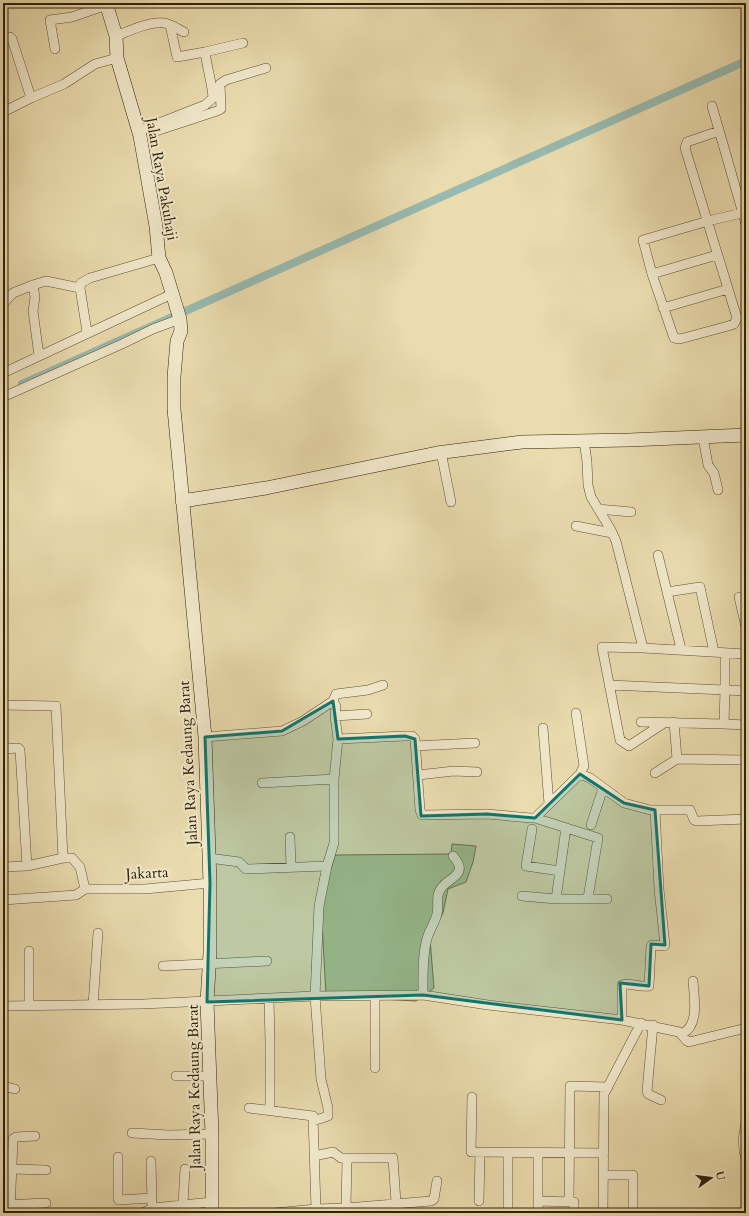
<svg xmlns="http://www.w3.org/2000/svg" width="749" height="1216" viewBox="0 0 749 1216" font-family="Cardo,serif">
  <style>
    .green { fill: #b5c18c; stroke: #73704a }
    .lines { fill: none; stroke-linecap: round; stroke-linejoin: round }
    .canal { stroke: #98bab0; stroke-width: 8 }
    .street-casing { stroke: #5f4f32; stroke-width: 10 }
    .secondary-casing { stroke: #312008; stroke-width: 14 }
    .street { stroke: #f1e8cb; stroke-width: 9 }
    .secondary { stroke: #f1e8cb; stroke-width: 13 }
    .marked { fill: #0f766e; fill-opacity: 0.2; stroke: #0f766e; stroke-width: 3; stroke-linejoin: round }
    .labels { text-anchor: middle; stroke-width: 4; stroke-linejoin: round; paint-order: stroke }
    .street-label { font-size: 15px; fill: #312008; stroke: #f1e8cb }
  </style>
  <rect width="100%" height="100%" fill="#eadcaf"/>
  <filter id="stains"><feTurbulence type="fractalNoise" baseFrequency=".005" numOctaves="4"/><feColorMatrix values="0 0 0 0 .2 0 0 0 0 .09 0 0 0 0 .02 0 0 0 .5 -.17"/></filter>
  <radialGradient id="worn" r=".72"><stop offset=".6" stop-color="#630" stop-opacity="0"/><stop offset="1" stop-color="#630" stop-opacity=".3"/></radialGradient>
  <path class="green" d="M 452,844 L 476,846 L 473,862 L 466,882 L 448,889 L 443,913 L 430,939 L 434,988 L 416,1001 L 326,996 L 321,903 L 335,855 L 451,854 Z"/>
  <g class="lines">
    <path class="canal" d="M 22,384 L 746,61"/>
    <defs>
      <path id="street" d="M 170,25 L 177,57 L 205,52
        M 116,36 C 129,31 150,21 164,23 C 171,24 178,29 184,32
        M 3,37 L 10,37 L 12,39 L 31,98
        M 55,49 L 50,20 L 72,17 L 107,5
        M 712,106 L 746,224
        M 3,112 L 31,98 L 64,84 L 95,64 L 117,58
        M 139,131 L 205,105 L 213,98 C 212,83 207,67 205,52 L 243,43
        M 719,131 L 687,142 L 685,148 L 737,318 L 734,324 L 728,326 L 680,339 L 674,338 L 652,274 L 643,240 L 708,221 L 746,212
        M 153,132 L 217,111 L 221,109 L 220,84 L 226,80 L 266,68
        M 652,274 L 717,255
        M 33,285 L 35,297 L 33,311 L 39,356
        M 80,288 L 81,283 L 90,278 L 159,258
        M 3,304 L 13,293 L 33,285 L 46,281 L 80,288 L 87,332
        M 663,308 L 728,289
        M 3,373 L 172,294
        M 3,397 L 122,344 L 153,329 L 180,319
        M 703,437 L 708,465 L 714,473 L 718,490
        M 584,440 L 587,462 L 588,485 L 591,497 L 611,530 L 616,541 L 643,648 L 746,654
        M 441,452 L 451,502
        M 598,509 L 631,512
        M 576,526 L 612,533
        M 658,555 L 681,649
        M 667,592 L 700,587 L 714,652
        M 739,597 L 746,627
        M 643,648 L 602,647 L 620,740 L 629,746 L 664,723
        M 609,685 L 725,690 L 725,653
        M 746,691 L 725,690 L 724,724 L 746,725
        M 3,705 L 56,706 L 63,858
        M 335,716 L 367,714
        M 641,722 L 724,724
        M 674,722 L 677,759
        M 543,728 L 549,804
        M 205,737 L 282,731 L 303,721 L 333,701 L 336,694 L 368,690 L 383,685
        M 338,739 L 405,736 L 412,736 L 415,739 L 420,810 L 422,815 L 487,814 L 531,818 L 535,818 L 580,774 L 584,766 L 576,713
        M 415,746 L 475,743
        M 3,749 L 18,748 L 20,750 L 27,866
        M 655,773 L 677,759 L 746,760
        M 580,774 L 590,778 L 624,803 L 650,810 L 690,810 L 694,820 L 697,821 L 746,819
        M 418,775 L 454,771 L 477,772
        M 262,783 L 334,779
        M 535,818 L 598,838 L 588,898
        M 591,825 L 603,788
        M 532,829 L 526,866 L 560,871
        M 290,837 L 291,867
        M 209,858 L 239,862 L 246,869 L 327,866
        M 3,867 L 27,866 L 63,858 L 72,858 L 80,867 L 85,889
        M 522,896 L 556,899 L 607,899
        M 556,899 L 566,828
        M 3,900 L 76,895 L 85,889 L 145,889 L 210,883
        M 29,951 L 29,1005
        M 163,966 L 267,961
        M 423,995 C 423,977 422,957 427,939 C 429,930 435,923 437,914 C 439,907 436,899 439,892 C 443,878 472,877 453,856
        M 269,999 L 270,1042 L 270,1110
        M 93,1005 L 98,933
        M 3,1006 L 143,1004 L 315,996 L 423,995 L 488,1005 L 622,1020 L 679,1032 L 687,1041 L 689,1042 L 746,1028
        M 622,1020 L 622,985 C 630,982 640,988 649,986 L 651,946 L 652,945 L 664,946 L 665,945 L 659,889 L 655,810
        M 653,1025 L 647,1091 L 648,1094 L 661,1100
        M 682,1034 C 700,1025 694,997 693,981
        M 375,1068 L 375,996
        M 176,1076 L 210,1076
        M 3,1086 L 15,1089
        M 472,1097 L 471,1152 L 604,1153
        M 249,1108 L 313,1116 L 316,1209
        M 313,1121 L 328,1116 L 328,1108 L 321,1079 L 315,996 L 319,906 L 327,866 L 334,843 L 334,779 L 338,739 L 335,716 L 336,706 L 333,701
        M 746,1123 C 743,1136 742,1146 746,1159
        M 132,1133 L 169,1135 L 212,1134
        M 314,1156 L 333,1152 L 341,1158 L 393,1158 L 396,1203
        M 118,1157 L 118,1199 L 119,1200 L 151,1198
        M 151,1161 L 152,1204
        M 12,1169 L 46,1170
        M 604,1175 L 633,1175 L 633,1213
        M 479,1201 L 480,1152
        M 538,1201 L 574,1202 L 574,1213
        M 569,1202 L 570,1086 L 608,1087
        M 183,1204 L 185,1169
        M 3,1205 L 46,1203
        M 346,1208 L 347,1159
        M 10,1213 L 13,1139 L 16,1137 L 35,1136
        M 142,1213 L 153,1208 L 212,1202
        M 274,1213 L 316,1209 L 346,1208 L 431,1201 L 434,1199 L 437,1181
        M 508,1213 L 508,1152
        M 538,1213 L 538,1153
        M 603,1213 L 604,1094 L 641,1023"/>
      <path id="secondary" d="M 106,3 L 116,36 L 117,58 L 140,136 L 156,226 L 159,258 L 166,273 L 180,319 L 181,331 L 177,341 L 174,377 L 174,409 L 205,737 L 210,883 L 210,953 L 207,1002 L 212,1134 L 212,1213
        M 182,501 L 266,488 L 437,453 L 522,442 L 629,440 L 746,435"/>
    </defs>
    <use href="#street" class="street-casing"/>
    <use href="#secondary" class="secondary-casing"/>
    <use href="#street" class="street"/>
    <use href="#secondary" class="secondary"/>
  </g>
  <path class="marked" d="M 333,701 L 338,739 L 405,736 L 415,739 L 421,816 L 487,814 L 535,818 L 580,774 L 624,803 L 655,810 L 665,945 L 651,944 L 649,986 L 620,983 L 622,1020 L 423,995 L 207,1002 L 210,883 L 205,737 L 282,731 Z"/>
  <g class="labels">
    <g class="street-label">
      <text transform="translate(162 179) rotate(80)" y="5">Jalan Raya Pakuhaji</text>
      <text transform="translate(188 763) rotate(-93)" y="5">Jalan Raya Kedaung Barat</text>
      <text transform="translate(147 873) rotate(-3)" y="5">Jakarta</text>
      <text transform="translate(194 1087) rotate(-91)" y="5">Jalan Raya Kedaung Barat</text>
    </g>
  </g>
  <rect width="749" height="1216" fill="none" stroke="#eadcaf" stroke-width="16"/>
  <rect x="4" y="4" width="741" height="1208" fill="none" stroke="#312008" stroke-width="2"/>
  <rect x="8" y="8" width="733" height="1200" fill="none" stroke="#312008"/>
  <g transform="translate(711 1178) rotate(76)" stroke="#f1e8cb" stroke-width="3" paint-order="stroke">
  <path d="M0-3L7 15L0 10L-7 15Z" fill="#312008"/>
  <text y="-6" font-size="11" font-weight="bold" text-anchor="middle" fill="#312008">U</text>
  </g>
  <rect width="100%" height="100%" filter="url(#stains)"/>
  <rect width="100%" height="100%" fill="url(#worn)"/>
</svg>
